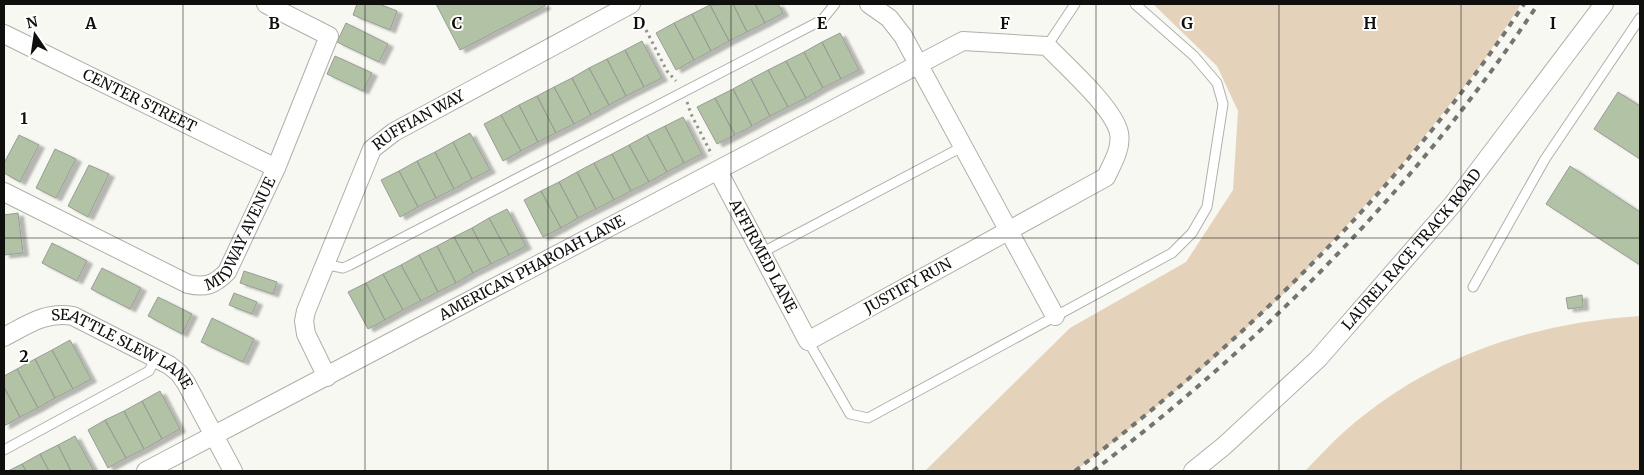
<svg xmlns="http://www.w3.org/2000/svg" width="1644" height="475" viewBox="0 0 1644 475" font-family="Merriweather,serif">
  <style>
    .green { fill: #e5d2bb }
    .building { fill: #b2c2a5; stroke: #999c97; filter: url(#shadow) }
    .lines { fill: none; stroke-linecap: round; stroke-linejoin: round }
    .service-casing { stroke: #afb0aa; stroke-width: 11 }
    .minor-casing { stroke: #afb0aa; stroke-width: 20 }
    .path { stroke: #93948f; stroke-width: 3; stroke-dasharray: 2.5 4; stroke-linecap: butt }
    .service { stroke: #fff; stroke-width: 9 }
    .minor { stroke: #fff; stroke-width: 18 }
    .rail { stroke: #747470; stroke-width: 4; stroke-dasharray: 6 6; stroke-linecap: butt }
    .grid { fill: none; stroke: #0f0f0d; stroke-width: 1; stroke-opacity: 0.55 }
    .labels { text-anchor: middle; stroke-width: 4; stroke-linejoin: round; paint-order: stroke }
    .street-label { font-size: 15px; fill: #0f0f0d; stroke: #fffffe }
    .grid-label { font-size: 16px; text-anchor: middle; font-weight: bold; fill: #0f0f0d; stroke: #fffffe; stroke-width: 4; stroke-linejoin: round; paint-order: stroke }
  </style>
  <defs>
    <filter id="shadow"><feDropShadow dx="5.5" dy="3" stdDeviation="1" flood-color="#0004"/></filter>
  </defs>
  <rect width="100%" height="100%" fill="#f7f8f1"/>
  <path class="green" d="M 1153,4 L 1521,4 L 1479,68 L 1400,167 L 1291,287 L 1200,371 L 1112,443 L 1075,471 L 925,471 L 1070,328 L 1186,262 L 1233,190 L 1238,111 L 1217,66 Z
    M 1640,316 L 1640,471 L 1305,471 C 1318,458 1331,443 1345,431 C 1429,357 1531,323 1640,316 Z"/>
  <path class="building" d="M 357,4 L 379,4 L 397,11 L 390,30 L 353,15 Z
    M 436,4 L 544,4 L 545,6 L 460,50 Z
    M 733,4 L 747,32 L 729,41 L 710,5 Z
    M 733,4 L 755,4 L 765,23 L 747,32 Z
    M 755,4 L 778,4 L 783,13 L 765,23 Z
    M 710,5 L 729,41 L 711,51 L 692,14 Z
    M 692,14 L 711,51 L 694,60 L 674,23 Z
    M 346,23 L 388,44 L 379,62 L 337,42 Z
    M 674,23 L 694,60 L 676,70 L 656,33 Z
    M 840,33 L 859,70 L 841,79 L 822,42 Z
    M 642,41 L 662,78 L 644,87 L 625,50 Z
    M 822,42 L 841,79 L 823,88 L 804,52 Z
    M 625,50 L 644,87 L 626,96 L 607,59 Z
    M 804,52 L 823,88 L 806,98 L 786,61 Z
    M 335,56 L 372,73 L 363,91 L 327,74 Z
    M 607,59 L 626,96 L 609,105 L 589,68 Z
    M 786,61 L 806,98 L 788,107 L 768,70 Z
    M 589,68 L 609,105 L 591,115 L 572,78 Z
    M 768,70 L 788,107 L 770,116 L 751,79 Z
    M 572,78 L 591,115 L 574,124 L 554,87 Z
    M 751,79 L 770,116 L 752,126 L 733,89 Z
    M 554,87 L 574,124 L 556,133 L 537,96 Z
    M 733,89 L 752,126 L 735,135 L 715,98 Z
    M 1618,92 L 1640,106 L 1640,159 L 1594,129 Z
    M 537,96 L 556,133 L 538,142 L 519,105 Z
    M 715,98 L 735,135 L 717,144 L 697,107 Z
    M 519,105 L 538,142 L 521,151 L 501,115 Z
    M 501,115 L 521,151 L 503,161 L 484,124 Z
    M 683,117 L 702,154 L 684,163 L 665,126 Z
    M 665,126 L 684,163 L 667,172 L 647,135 Z
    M 470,133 L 490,170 L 472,179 L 453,142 Z
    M 19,135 L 39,145 L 20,182 L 4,173 L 4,163 Z
    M 647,135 L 667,172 L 649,182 L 629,145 Z
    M 453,142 L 472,179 L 454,189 L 435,152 Z
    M 629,145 L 649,182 L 631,191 L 612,154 Z
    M 55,149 L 76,159 L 56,198 L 36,188 Z
    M 435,152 L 454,189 L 436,198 L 417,161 Z
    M 612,154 L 631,191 L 614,200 L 594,163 Z
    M 417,161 L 436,198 L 418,207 L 399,171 Z
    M 594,163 L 614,200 L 596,209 L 577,172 Z
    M 89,165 L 109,174 L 88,217 L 68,206 Z
    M 1570,166 L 1640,212 L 1640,265 L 1546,204 Z
    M 399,171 L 418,207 L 400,217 L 381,180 Z
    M 577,172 L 596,209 L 578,218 L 559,182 Z
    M 559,182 L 578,218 L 561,228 L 541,191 Z
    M 541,191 L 561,228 L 543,237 L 524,200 Z
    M 507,209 L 526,246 L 509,255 L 489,218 Z
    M 18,213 L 23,253 L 4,255 L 4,215 Z
    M 489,218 L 509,255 L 491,264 L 472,228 Z
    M 472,228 L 491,264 L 473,273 L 454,237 Z
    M 454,237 L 473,273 L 456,283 L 437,246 Z
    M 52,243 L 87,261 L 77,281 L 42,263 Z
    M 437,246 L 456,283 L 438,292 L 419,255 Z
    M 419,255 L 438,292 L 421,301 L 401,265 Z
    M 401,265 L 421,301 L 403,310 L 383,274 Z
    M 102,268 L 141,288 L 130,309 L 91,289 Z
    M 244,271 L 277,282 L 273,294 L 240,283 Z
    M 383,274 L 403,310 L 385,320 L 366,283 Z
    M 366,283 L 385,320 L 368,329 L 348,292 Z
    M 234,293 L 257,302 L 252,314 L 229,305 Z
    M 1582,295 L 1583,307 L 1568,309 L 1566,298 Z
    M 158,297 L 192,314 L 182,334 L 148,316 Z
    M 212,318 L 254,339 L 243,362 L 201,342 Z
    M 70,340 L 91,379 L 73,389 L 52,350 Z
    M 52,350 L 73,389 L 55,398 L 35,359 Z
    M 35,359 L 55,398 L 38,408 L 17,369 Z
    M 17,369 L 38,408 L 20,417 L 4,387 L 4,376 Z
    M 4,387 L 20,417 L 4,426 Z
    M 160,391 L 180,429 L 162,439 L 142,401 Z
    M 142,401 L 162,439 L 144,449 L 124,411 Z
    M 124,411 L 144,449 L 126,458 L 105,420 Z
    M 105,420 L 126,458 L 108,468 L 88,430 Z
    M 75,436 L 94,471 L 71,471 L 58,445 Z
    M 58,445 L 71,471 L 49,471 L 40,454 Z
    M 40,454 L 49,471 L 26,471 L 22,464 Z
    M 22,464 L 26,471 L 8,471 Z"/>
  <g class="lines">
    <defs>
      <path id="service" d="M 1047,46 L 1075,4
        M 761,253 L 962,147
        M 324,264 L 343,268 L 350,265 L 822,20 L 835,4
        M 1473,287 L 1545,159 L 1640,18
        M 808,341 L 850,414 L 868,418 L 1172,253 L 1192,233 L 1207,207 L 1223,104 L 1217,83 L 1194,56 L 1135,4
        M 4,450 L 149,371 L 156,358"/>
      <g id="minor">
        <path d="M 869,4 L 889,18 L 903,36 L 1055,316"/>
        <path id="s1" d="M 4,34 L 276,168"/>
        <path id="s2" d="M 4,192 L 188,284 C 205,288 214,285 227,272 L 276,168 L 329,36 L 266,4"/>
        <path id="s3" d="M 4,337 C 27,325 46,311 73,316 L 169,365 L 179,373 L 186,383 L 233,471"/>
        <path id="s4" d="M 327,377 L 306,334 L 304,321 L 306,311 L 372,149 L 394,132 L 631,4"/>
        <path id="s5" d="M 146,471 L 963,41 L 1047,46 C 1065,65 1114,108 1119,133 C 1122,148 1112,164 1106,177 L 808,341 L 718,171"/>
        <path id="s6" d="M 1193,471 L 1224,446 L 1318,359 L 1453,204 L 1604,4"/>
      </g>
    </defs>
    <use href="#service" class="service-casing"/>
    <use href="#minor" class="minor-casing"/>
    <path class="path" d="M 646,30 L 667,71 L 676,81
      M 687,102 L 691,114 L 712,155"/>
    <use href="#service" class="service"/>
    <use href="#minor" class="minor"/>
    <path class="rail" d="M 1075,471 C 1247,339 1405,186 1524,4
      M 1093,471 C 1265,341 1419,184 1538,4"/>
  </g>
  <path class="grid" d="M 183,4 L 183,471M 365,4 L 365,471M 548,4 L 548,471M 731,4 L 731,471M 913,4 L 913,471M 1096,4 L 1096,471M 1279,4 L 1279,471M 1461,4 L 1461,471M 4,238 L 1640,238"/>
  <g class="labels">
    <g class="street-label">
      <text dy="5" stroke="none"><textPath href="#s1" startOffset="151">CENTER STREET</textPath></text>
      <text dy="5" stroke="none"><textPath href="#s4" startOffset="301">RUFFIAN WAY</textPath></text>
      <text dy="5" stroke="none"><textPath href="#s2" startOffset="288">MIDWAY AVENUE</textPath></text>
      <text dy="5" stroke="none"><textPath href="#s6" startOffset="312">LAUREL RACE TRACK ROAD</textPath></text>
      <text transform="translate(763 256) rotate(62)" y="5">AFFIRMED LANE</text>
      <text dy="5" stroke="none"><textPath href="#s5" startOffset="436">AMERICAN PHAROAH LANE</textPath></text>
      <text transform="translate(908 286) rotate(-29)" y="5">JUSTIFY RUN</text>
      <text dy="5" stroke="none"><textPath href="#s3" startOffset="132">SEATTLE SLEW LANE</textPath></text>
    </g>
  </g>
  <g class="grid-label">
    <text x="91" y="29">A</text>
    <text x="274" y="29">B</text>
    <text x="457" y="29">C</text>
    <text x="639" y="29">D</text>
    <text x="822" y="29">E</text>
    <text x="1005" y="29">F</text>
    <text x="1187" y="29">G</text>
    <text x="1370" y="29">H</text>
    <text x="1553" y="29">I</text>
    <text x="24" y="124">1</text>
    <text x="24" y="362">2</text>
  </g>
  <rect width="1644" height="475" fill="none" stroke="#0f0f0d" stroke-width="10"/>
  <g transform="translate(35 35) rotate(347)" stroke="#fffffe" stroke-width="4" paint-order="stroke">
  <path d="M0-4L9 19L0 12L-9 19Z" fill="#0f0f0d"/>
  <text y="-8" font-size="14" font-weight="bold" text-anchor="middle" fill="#0f0f0d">N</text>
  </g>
</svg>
